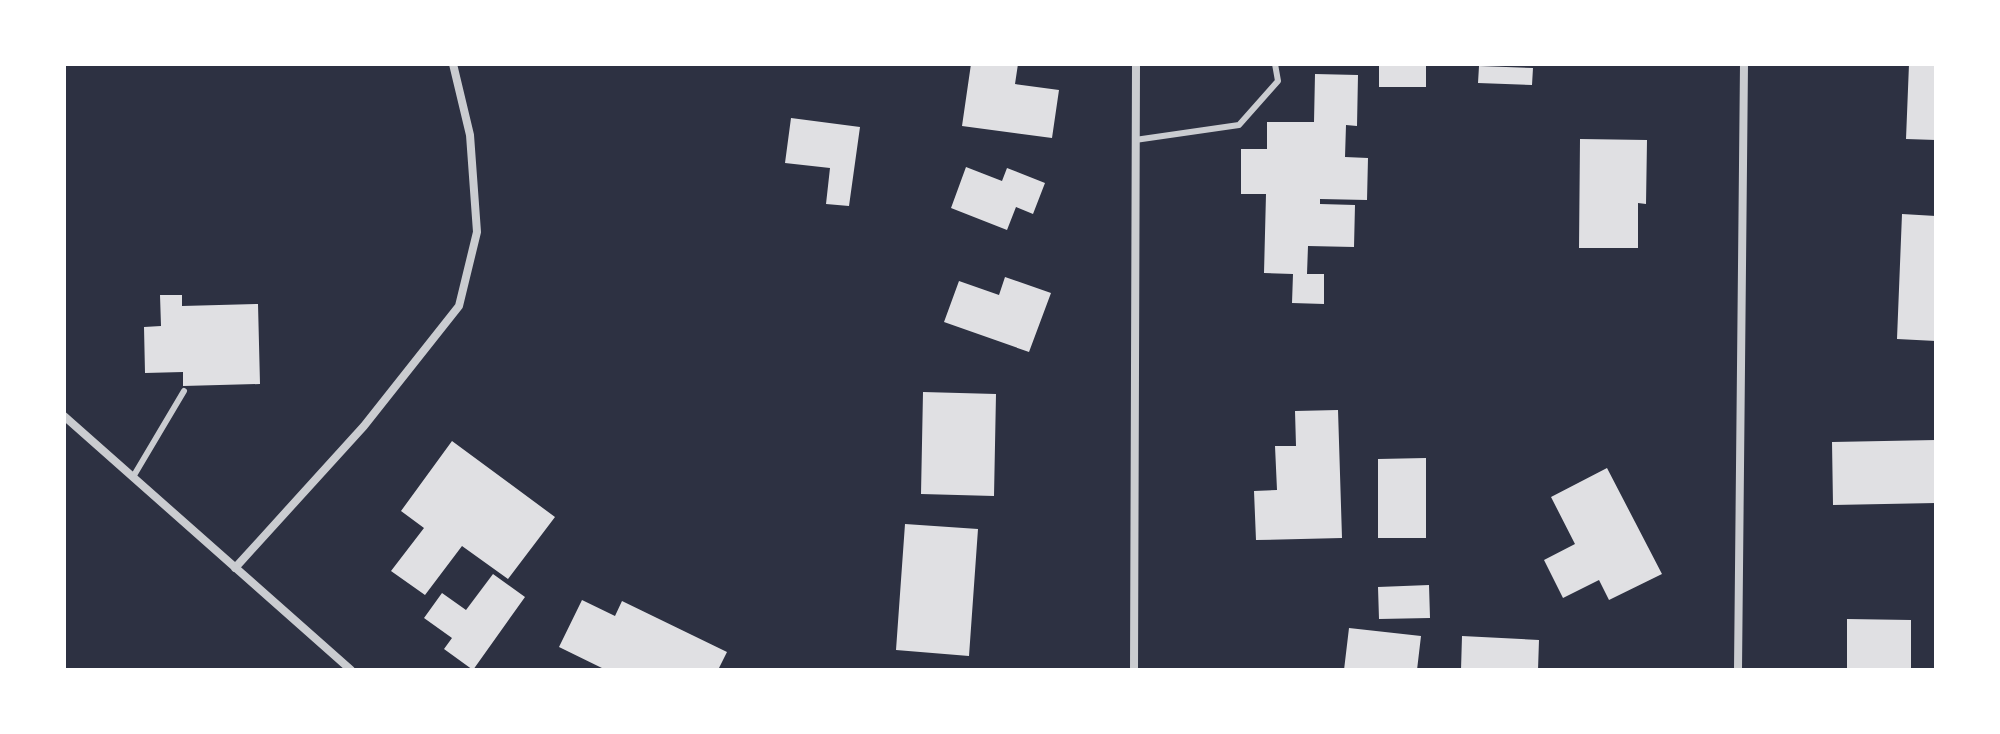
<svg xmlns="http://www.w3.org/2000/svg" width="2000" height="734" viewBox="0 0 2000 734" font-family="Cabin,sans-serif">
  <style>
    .building { fill: #e0e0e3 }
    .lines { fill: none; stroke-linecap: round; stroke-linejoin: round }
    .service { stroke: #caccd0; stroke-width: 6 }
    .minor { stroke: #caccd0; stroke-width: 8 }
  </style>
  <rect width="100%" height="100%" fill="#2d3142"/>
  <path class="building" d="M 971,64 L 1018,64 L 1015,84 L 1059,90 L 1052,138 L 962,126 Z
    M 1379,64 L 1426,64 L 1426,87 L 1379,87 Z
    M 1909,64 L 1936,64 L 1936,140 L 1906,139 Z
    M 1479,66 L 1533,68 L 1532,85 L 1478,83 Z
    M 1315,74 L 1358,75 L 1357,126 L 1346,125 L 1345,157 L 1368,158 L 1367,200 L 1320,199 L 1320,204 L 1355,205 L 1354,247 L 1308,246 L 1307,274 L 1324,274 L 1324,304 L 1292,303 L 1293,274 L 1264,273 L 1266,194 L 1241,194 L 1241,149 L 1267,149 L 1267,122 L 1314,122 Z
    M 791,118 L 860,127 L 849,206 L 826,204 L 830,168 L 785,163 Z
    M 1580,139 L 1647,140 L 1646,204 L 1638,203 L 1638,248 L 1579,248 Z
    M 966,167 L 1002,181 L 1007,168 L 1045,183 L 1033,214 L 1016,207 L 1007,230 L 951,208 Z
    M 1902,214 L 1936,216 L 1936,341 L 1897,339 Z
    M 1005,277 L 1051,293 L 1029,352 L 944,322 L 959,281 L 999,295 Z
    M 160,295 L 182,295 L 182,306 L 258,304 L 260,384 L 183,386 L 183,372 L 145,373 L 144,327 L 161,326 Z
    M 923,392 L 996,394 L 994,496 L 921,494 Z
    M 1338,410 L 1342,538 L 1256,540 L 1254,491 L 1277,490 L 1275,446 L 1296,446 L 1295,411 Z
    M 1936,440 L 1936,503 L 1833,505 L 1832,442 Z
    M 452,441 L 555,517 L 508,579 L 462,546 L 425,595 L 391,571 L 424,528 L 401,511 Z
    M 1426,458 L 1426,538 L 1378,538 L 1378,459 Z
    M 1607,468 L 1662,574 L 1609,600 L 1599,580 L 1563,598 L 1544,560 L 1575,544 L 1551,497 Z
    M 905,524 L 978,529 L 969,656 L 896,650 Z
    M 493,574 L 525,597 L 473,670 L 444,649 L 452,638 L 424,618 L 442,593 L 466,610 Z
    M 1429,585 L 1430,618 L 1379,619 L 1378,587 Z
    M 582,600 L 615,616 L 622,601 L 727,652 L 718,670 L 606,670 L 559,647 Z
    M 1847,619 L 1911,620 L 1911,670 L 1847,670 Z
    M 1349,628 L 1421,636 L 1417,670 L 1344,670 Z
    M 1462,636 L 1539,640 L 1538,670 L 1461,670 Z"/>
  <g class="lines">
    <path class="service" d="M 1135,140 L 1239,125 L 1278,81 L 1275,64
      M 133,477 L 184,391"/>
    <path class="minor" d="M 64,416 L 351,670
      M 235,568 L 364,426 L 459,306 L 477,232 L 470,135 L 453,64
      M 1134,670 L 1136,64
      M 1738,670 L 1744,64"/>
  </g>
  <rect width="2000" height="734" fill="none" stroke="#ffffff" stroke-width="132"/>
</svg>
